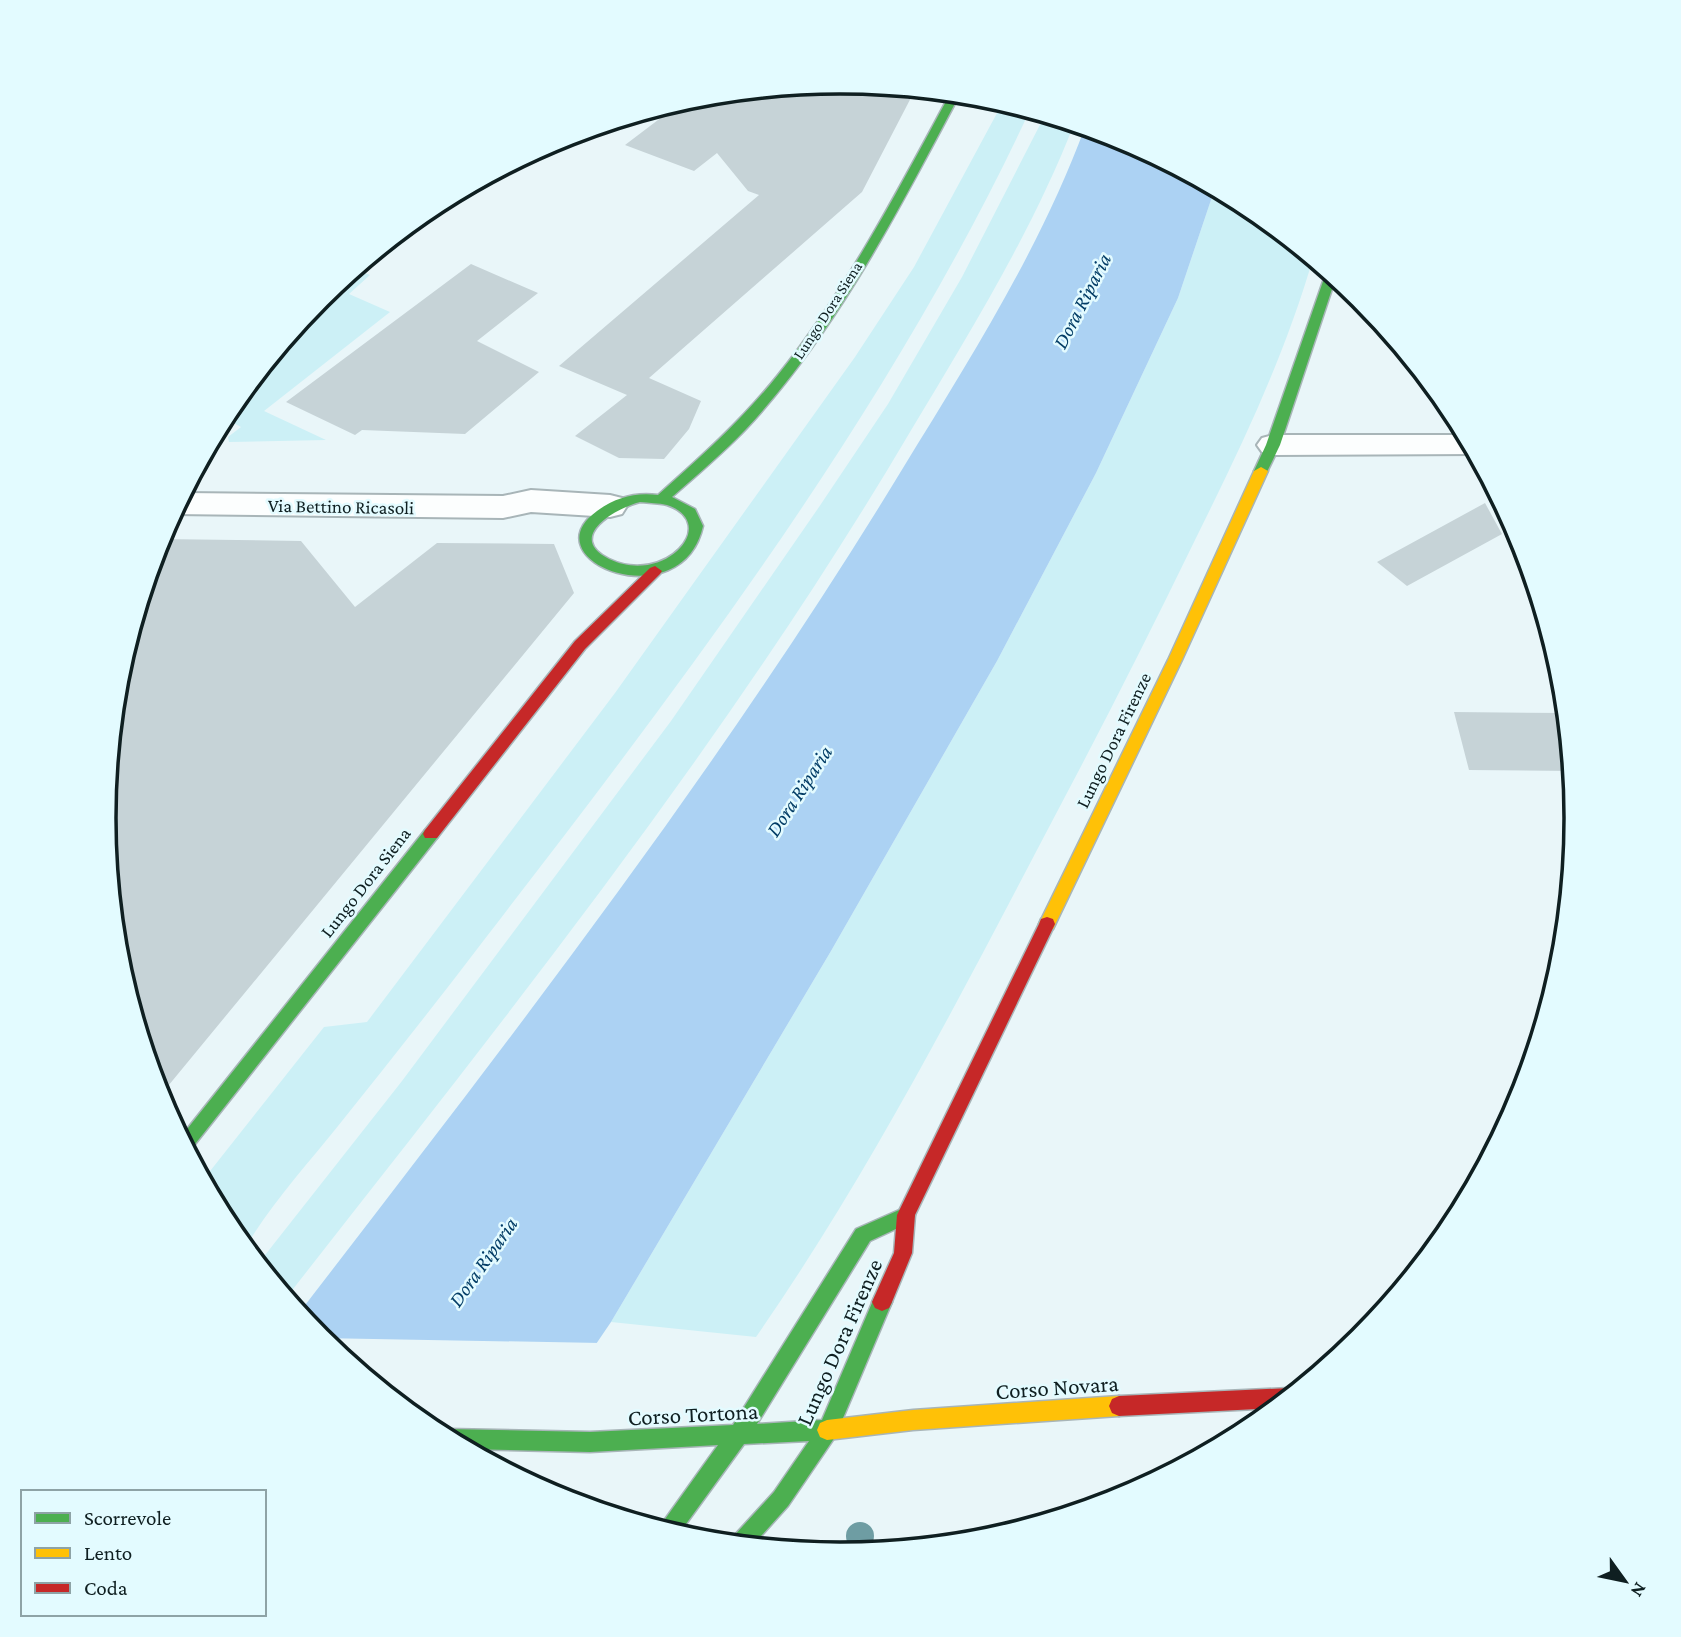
<svg xmlns="http://www.w3.org/2000/svg" width="1681" height="1637" viewBox="0 0 1681 1637" font-family="'Crimson Pro',serif">
  <style>
    .green { fill: #ccf0f6 }
    .water { fill: #acd2f3 }
    .pier { fill: #e9f6f9 }
    .building { fill: #c6d3d7 }
    .lines { fill: none; stroke-linecap: round; stroke-linejoin: round }
    .street-casing { stroke: #a8b5b8; stroke-width: 4 }
    .fast-casing { stroke: #a8b5b8; stroke-width: 3 }
    .slow-casing { stroke: #a8b5b8; stroke-width: 3 }
    .jam-casing { stroke: #a8b5b8; stroke-width: 3 }
    .street { fill: #fcfefe; fill-rule: evenodd }
    .fast { fill: #4caf50; fill-rule: evenodd }
    .slow { fill: #ffc107; fill-rule: evenodd }
    .jam { fill: #c62828; fill-rule: evenodd }
    .tree { fill: #6e9da3 }
    .labels { text-anchor: middle; stroke-width: 5; stroke-linejoin: round; paint-order: stroke }
    .far-street-label { font-size: 16px; fill: #0f1f21; stroke: #e3fbff }
    .street-label { font-size: 19px; fill: #0f1f21; stroke: #e3fbff }
    .water-label { font-size: 21px; font-style: italic; fill: #033d66; stroke: #e3fbff }
    .near-street-label { font-size: 23px; fill: #0f1f21; stroke: #e3fbff }
    .rim { fill: none; stroke: #0f1f21; stroke-width: 3.5 }
  </style>
  <rect width="100%" height="100%" fill="#e9f6f9"/>
  <path class="green" d="M 1003,102 L 1030,110 C 890,411 686,678 484,940 C 436,1003 387,1065 338,1126 C 306,1166 271,1204 245,1248 L 228,1227 L 203,1180 L 324,1027 L 367,1022 L 615,693 L 855,357 L 914,267 Z
    M 1045,115 L 1074,124 C 1032,232 970,332 910,432 C 729,739 506,1017 286,1298 L 258,1264 L 402,1081 L 671,721 L 819,507 L 888,404 L 962,277 Z
    M 1215,188 L 1250,207 L 1313,258 C 1285,356 1240,449 1195,540 C 1154,624 1112,708 1068,791 C 970,977 876,1164 756,1337 L 611,1322 L 831,951 L 997,661 L 1096,473 L 1178,298 Z
    M 355,269 L 370,275 L 349,294 L 390,312 L 264,411 L 326,440 L 229,442 L 228,437 L 241,427 L 224,418 L 229,409 L 320,298 Z"/>
  <path class="water" d="M 1085,127 L 1123,138 L 1215,188 L 1178,298 L 1096,473 L 997,661 L 831,951 L 611,1322 L 509,1472 L 431,1430 L 320,1339 L 299,1313 C 510,1039 723,765 903,468 C 970,359 1041,247 1085,127 Z"/>
  <path class="pier" d="M 319,1338 L 601,1343 L 512,1474 L 431,1430 Z"/>
  <path class="building" d="M 841,82 L 915,90 L 862,192 L 649,378 L 701,401 L 689,429 L 664,459 L 619,458 L 575,436 L 627,395 L 559,366 L 759,195 L 748,191 L 717,153 L 694,171 L 625,145 L 683,101 L 697,96 Z
    M 471,264 L 538,293 L 477,341 L 539,372 L 465,434 L 362,430 L 355,435 L 286,402 Z
    M 1485,503 L 1502,534 L 1407,586 L 1377,562 Z
    M 160,539 L 301,541 L 355,607 L 437,543 L 554,544 L 574,593 L 159,1097 L 118,962 L 104,818 L 118,674 Z
    M 1454,712 L 1566,713 L 1572,771 L 1469,770 Z"/>
  <g class="lines">
    <defs>
      <path id="street" d="M 1273,435 L 1466,435 L 1476,454 L 1273,455 L 1262,452 L 1257,445 L 1262,438 Z
        M 531,490 L 610,495 L 622,498 L 627,506 L 622,514 L 610,517 L 531,512 L 503,518 L 173,514 L 184,493 L 503,496 Z"/>
      <path id="fast" d="M 950,94 L 960,94 C 898,211 837,331 746,429 C 723,453 697,475 672,497 L 695,509 L 703,526 C 682,620 528,561 597,511 C 616,497 636,492 658,495 C 701,457 742,420 778,375 C 847,289 898,190 950,94 ZM 640,502 C 649,503 659,503 667,505 C 721,523 665,586 609,559 C 565,537 616,508 640,502 Z
        M 1327,270 L 1336,277 L 1280,445 L 1266,474 L 1256,474 L 1254,471 L 1266,445 Z
        M 431,828 L 437,830 L 439,834 L 437,838 L 188,1153 L 180,1138 L 425,830 Z
        M 906,1207 L 913,1209 L 915,1215 L 913,1221 L 870,1241 L 757,1424 L 822,1420 L 875,1296 L 882,1293 L 889,1296 L 892,1302 L 835,1437 L 788,1506 L 752,1546 L 729,1544 L 732,1538 L 774,1492 L 809,1441 L 744,1444 L 678,1535 L 658,1529 L 718,1445 L 590,1452 L 466,1449 L 440,1435 L 448,1429 L 590,1432 L 733,1425 L 856,1229 Z"/>
      <path id="slow" d="M 1261,467 L 1268,471 L 1182,660 L 1053,929 L 1041,929 L 1039,924 L 1168,660 L 1254,471 Z
        M 1119,1396 L 1126,1399 L 1129,1406 L 1126,1413 L 1119,1416 L 913,1430 L 827,1440 L 820,1437 L 817,1430 L 820,1423 L 827,1420 L 913,1410 Z"/>
      <path id="jam" d="M 655,566 L 662,571 L 660,574 L 585,649 L 437,838 L 425,838 L 423,834 L 425,830 L 575,641 L 650,568 Z
        M 1047,917 L 1053,919 L 1055,924 L 915,1215 L 912,1253 L 892,1302 L 889,1308 L 882,1311 L 875,1308 L 872,1302 L 894,1253 L 897,1215 L 1039,924 L 1041,919 Z
        M 1289,1388 L 1296,1392 L 1277,1408 L 1119,1416 L 1112,1413 L 1109,1406 L 1112,1399 L 1119,1396 Z"/>
    </defs>
    <use href="#street" class="street-casing"/>
    <use href="#fast" class="fast-casing"/>
    <use href="#slow" class="slow-casing"/>
    <use href="#jam" class="jam-casing"/>
    <use href="#street" class="street"/>
    <use href="#fast" class="fast"/>
    <use href="#slow" class="slow"/>
    <use href="#jam" class="jam"/>
  </g>
  <circle class="tree" cx="860" cy="1536" r="14"/>
  <g class="labels">
    <g class="far-street-label">
      <text transform="translate(827 310) rotate(-57)" y="6">Lungo Dora Siena</text>
    </g>
    <g class="street-label">
      <text transform="translate(341 506) rotate(1)" y="7">Via Bettino Ricasoli</text>
      <text transform="translate(1113 740) rotate(-64)" y="7">Lungo Dora Firenze</text>
      <text transform="translate(365 882) rotate(-52)" y="7">Lungo Dora Siena</text>
    </g>
    <g class="water-label">
      <text transform="translate(1082 301) rotate(-63)" y="7">Dora Riparia</text>
      <text transform="translate(799 791) rotate(-57)" y="7">Dora Riparia</text>
      <text transform="translate(483 1262) rotate(-55)" y="7">Dora Riparia</text>
    </g>
    <g class="near-street-label">
      <text transform="translate(839 1342) rotate(-66)" y="8">Lungo Dora Firenze</text>
      <text transform="translate(1057 1387) rotate(-4)" y="8">Corso Novara</text>
      <text transform="translate(693 1414) rotate(-3)" y="8">Corso Tortona</text>
    </g>
  </g>
  <path d="M0 0H1681V1637H0ZM116 818a724 724 0 1 1 1448 0a724 724 0 1 1-1448 0Z" fill="#e3fbff" fill-rule="evenodd"/>
  <path class="rim" d="M116 818a724 724 0 1 1 1448 0a724 724 0 1 1-1448 0Z"/>
  <rect x="21" y="1490" width="245" height="126" fill="#e3fbff" stroke="#8ea3a6" stroke-width="2"/>
  <rect x="35" y="1513" width="35" height="10" fill="#4caf50" stroke="#8ea3a6" stroke-width="2"/>
  <text x="84" y="1525" font-size="21" fill="#0f1f21">Scorrevole</text>
  <rect x="35" y="1548" width="35" height="10" fill="#ffc107" stroke="#8ea3a6" stroke-width="2"/>
  <text x="84" y="1560" font-size="21" fill="#0f1f21">Lento</text>
  <rect x="35" y="1583" width="35" height="10" fill="#c62828" stroke="#8ea3a6" stroke-width="2"/>
  <text x="84" y="1595" font-size="21" fill="#0f1f21">Coda</text>
  <g transform="translate(1625 1581) rotate(123)" stroke="#e3fbff" stroke-width="5" paint-order="stroke">
  <path d="M0-5L12 26L0 18L-12 26Z" fill="#0f1f21"/>
  <text y="-10" font-size="19" font-weight="bold" text-anchor="middle" fill="#0f1f21">N</text>
  </g>
</svg>
